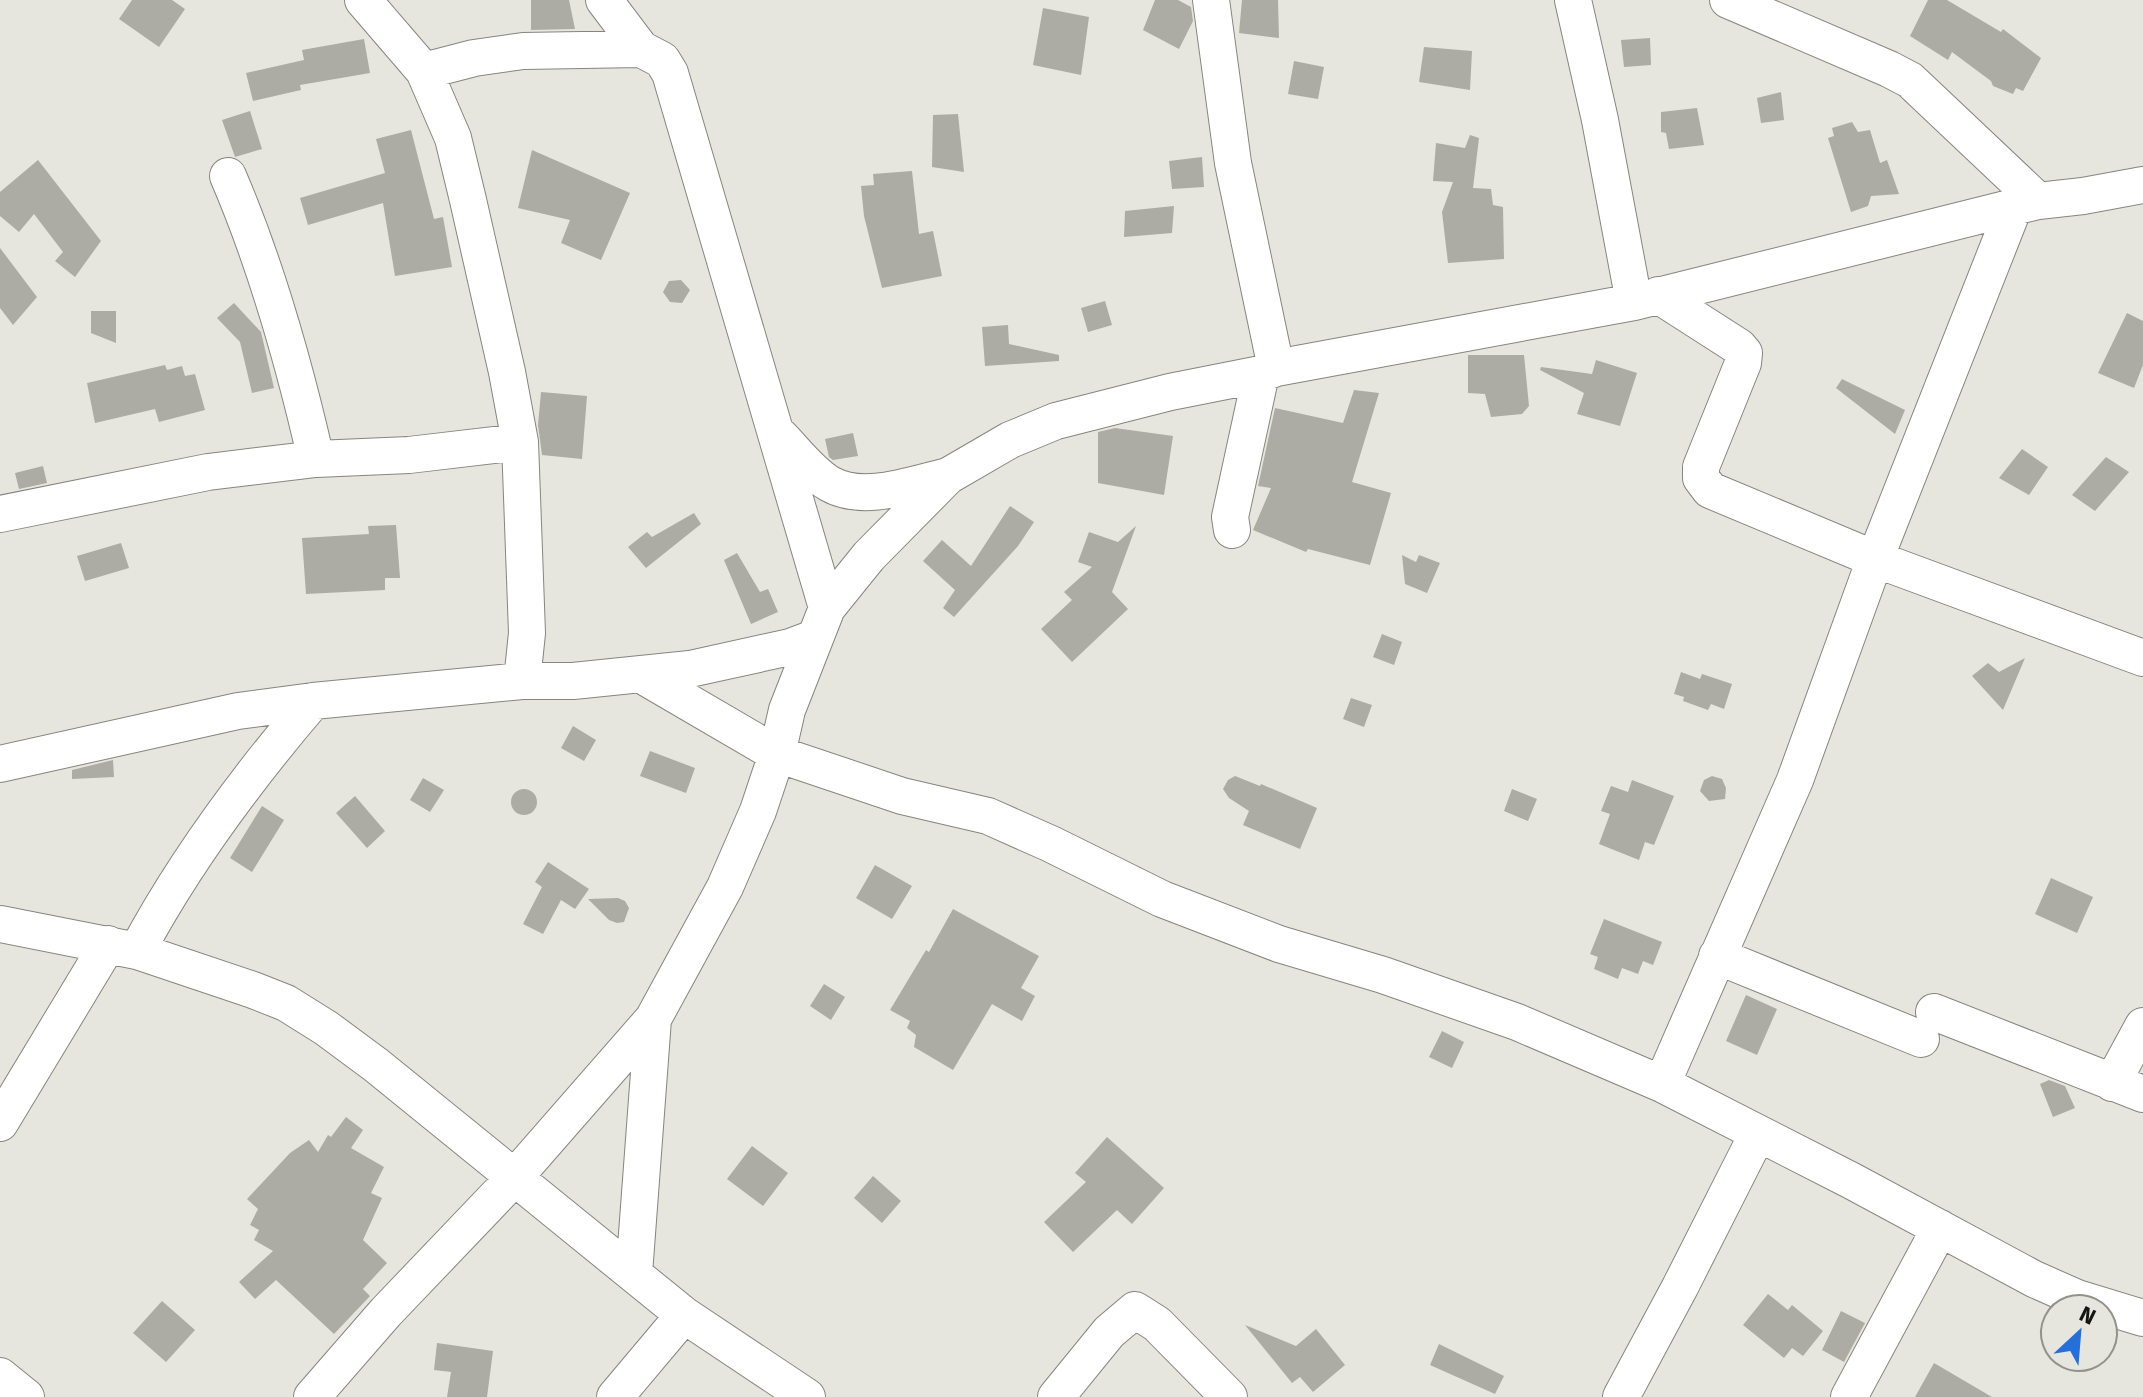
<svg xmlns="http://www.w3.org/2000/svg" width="2143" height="1397" viewBox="0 0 2143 1397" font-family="'Fira Sans',sans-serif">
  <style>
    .building { fill: #acaca5 }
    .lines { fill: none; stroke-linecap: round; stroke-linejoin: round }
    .minor-casing { stroke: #85867f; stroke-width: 38 }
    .minor { stroke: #fff; stroke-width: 36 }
  </style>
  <rect width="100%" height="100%" fill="#e6e6df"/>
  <path class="building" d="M 132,0 L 172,0 L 185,9 L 159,47 L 119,19 Z
    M 531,0 L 569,0 L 575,29 L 531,30 Z
    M 1155,0 L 1178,0 L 1191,7 L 1193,21 L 1179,49 L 1143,30 Z
    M 1242,0 L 1278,0 L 1279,38 L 1239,33 Z
    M 1928,0 L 1947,0 L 2001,32 L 2003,29 L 2041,58 L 2023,91 L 2016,88 L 2013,94 L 1993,86 L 1991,81 L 1952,52 L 1948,60 L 1910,36 Z
    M 1043,8 L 1089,17 L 1081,75 L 1033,65 Z
    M 1650,38 L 1651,65 L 1624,67 L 1621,40 Z
    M 364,39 L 370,73 L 300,85 L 301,90 L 253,101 L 246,73 L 304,60 L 302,50 Z
    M 1424,47 L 1472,51 L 1470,90 L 1419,82 Z
    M 1294,61 L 1324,67 L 1318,99 L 1288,94 Z
    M 1781,92 L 1784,120 L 1761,123 L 1757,98 Z
    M 1697,108 L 1704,145 L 1669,149 L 1666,133 L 1661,132 L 1661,112 Z
    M 250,111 L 262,149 L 235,157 L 222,120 Z
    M 958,114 L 964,172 L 932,167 L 933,115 Z
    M 1852,122 L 1858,132 L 1870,130 L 1880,163 L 1887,160 L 1899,194 L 1871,196 L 1868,206 L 1851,212 L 1828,138 L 1834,136 L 1832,128 Z
    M 411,130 L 434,219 L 443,217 L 452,267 L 395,276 L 383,203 L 308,225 L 300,198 L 385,173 L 376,139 Z
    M 1470,135 L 1479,138 L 1473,188 L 1491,189 L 1493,205 L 1503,207 L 1504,259 L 1448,263 L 1442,212 L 1453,182 L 1433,181 L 1436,143 L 1465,148 Z
    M 532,150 L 630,193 L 601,260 L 561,243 L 570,220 L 518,208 Z
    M 1202,157 L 1204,187 L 1172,189 L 1169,161 Z
    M 38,160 L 101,241 L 75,277 L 55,261 L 63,252 L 34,214 L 19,232 L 0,216 L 0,192 Z
    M 912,171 L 919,234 L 933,231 L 942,276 L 882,288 L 864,216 L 861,186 L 874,185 L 873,174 Z
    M 1174,206 L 1172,233 L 1124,237 L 1125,211 Z
    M 0,248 L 37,297 L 13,325 L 0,308 Z
    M 681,280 L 690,290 L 682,303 L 670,302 L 663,292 L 669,281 Z
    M 1105,301 L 1112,325 L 1088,332 L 1081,308 Z
    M 234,303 L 261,332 L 274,388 L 252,393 L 240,342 L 217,318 Z
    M 91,311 L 116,311 L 116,343 L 91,333 Z
    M 2127,313 L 2143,321 L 2143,365 L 2134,388 L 2098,373 Z
    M 1008,325 L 1009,344 L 1059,355 L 1059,361 L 985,366 L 982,327 Z
    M 1468,355 L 1524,355 L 1529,406 L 1522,414 L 1491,417 L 1485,394 L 1468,393 Z
    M 1596,360 L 1637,373 L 1620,426 L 1577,414 L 1584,393 L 1540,370 L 1541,367 L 1592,374 Z
    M 165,365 L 167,370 L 182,366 L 185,376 L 195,374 L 205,410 L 159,422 L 155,409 L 95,423 L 87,383 Z
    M 1842,379 L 1905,410 L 1895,434 L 1836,388 Z
    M 1354,390 L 1379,393 L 1352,482 L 1391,493 L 1370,565 L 1308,549 L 1306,552 L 1253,530 L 1271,488 L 1258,486 L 1275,408 L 1343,423 Z
    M 541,392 L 587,396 L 582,459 L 542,455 L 538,425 Z
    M 1115,428 L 1173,436 L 1164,495 L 1098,483 L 1098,432 Z
    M 853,433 L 858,456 L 833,460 L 829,457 L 825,439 Z
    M 2022,449 L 2048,467 L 2029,495 L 1999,478 Z
    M 2106,457 L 2129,472 L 2095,511 L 2072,495 Z
    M 43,466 L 47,483 L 19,489 L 15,473 Z
    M 1010,506 L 1034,522 L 1018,546 L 954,617 L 943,608 L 955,590 L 923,561 L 942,540 L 971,566 Z
    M 694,513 L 701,524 L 646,568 L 628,547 L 647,532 L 652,537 Z
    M 396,525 L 400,578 L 385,578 L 385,590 L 306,594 L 302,538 L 369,534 L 368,526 Z
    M 1136,526 L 1112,592 L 1128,609 L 1072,662 L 1041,629 L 1072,600 L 1064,592 L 1092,567 L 1078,562 L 1089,532 L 1118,542 Z
    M 121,543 L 129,568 L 85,581 L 77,556 Z
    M 737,553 L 760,592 L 768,589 L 778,612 L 751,624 L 724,560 Z
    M 1402,555 L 1416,562 L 1419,555 L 1440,563 L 1427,593 L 1405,584 Z
    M 1382,634 L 1402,642 L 1394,665 L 1373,657 Z
    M 2025,658 L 2003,710 L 1972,676 L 1988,663 L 1999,672 Z
    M 1681,672 L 1700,679 L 1702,674 L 1732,684 L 1724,709 L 1711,704 L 1708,710 L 1683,701 L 1684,697 L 1674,694 Z
    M 1351,698 L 1372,705 L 1364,727 L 1343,719 Z
    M 573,726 L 596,740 L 584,761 L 561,748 Z
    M 650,751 L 695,768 L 686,793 L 640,776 Z
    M 113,760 L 114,777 L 72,779 L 72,770 Z
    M 1235,776 L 1260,786 L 1261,784 L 1317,808 L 1300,849 L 1243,825 L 1249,811 L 1229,798 L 1223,789 L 1228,780 Z
    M 1712,776 L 1722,779 L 1726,788 L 1725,799 L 1709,801 L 1700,791 L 1704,780 Z
    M 423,778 L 444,790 L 430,812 L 410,800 Z
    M 1632,780 L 1674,796 L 1654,845 L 1645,842 L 1639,860 L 1599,844 L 1610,814 L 1601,811 L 1611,786 L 1628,792 Z
    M511 802a13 13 0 1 1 26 0a13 13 0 1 1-26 0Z
    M 1512,789 L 1537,799 L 1528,821 L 1504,811 Z
    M 355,796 L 385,831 L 367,848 L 336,813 Z
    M 262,806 L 284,820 L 252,872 L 230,858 Z
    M 548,862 L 589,889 L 575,909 L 561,900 L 543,934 L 523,924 L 542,887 L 535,882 Z
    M 875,865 L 912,886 L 892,919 L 856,898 Z
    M 2051,878 L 2093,897 L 2077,933 L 2035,914 Z
    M 618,898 L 625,901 L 629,908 L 624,922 L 617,923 L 609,920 L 588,899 Z
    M 953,909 L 1039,956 L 1021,988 L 1035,996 L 1022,1021 L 992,1004 L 953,1070 L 914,1047 L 916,1035 L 907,1028 L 910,1021 L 890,1010 L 926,950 L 929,952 Z
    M 1604,919 L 1662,942 L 1653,965 L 1643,961 L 1638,974 L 1622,968 L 1618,979 L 1594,969 L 1598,957 L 1590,954 Z
    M 824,984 L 845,997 L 831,1020 L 810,1006 Z
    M 1746,995 L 1777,1009 L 1757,1055 L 1726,1041 Z
    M 1442,1031 L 1464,1042 L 1452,1068 L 1429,1057 Z
    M 2049,1080 L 2065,1086 L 2075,1108 L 2053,1117 L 2040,1084 Z
    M 346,1117 L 363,1130 L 351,1148 L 384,1167 L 371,1193 L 382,1198 L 363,1240 L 387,1263 L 363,1289 L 370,1296 L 334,1334 L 276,1280 L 255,1299 L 239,1282 L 273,1251 L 254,1240 L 259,1230 L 250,1225 L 258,1209 L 247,1199 L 290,1153 L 309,1140 L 318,1152 L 328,1135 L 331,1137 Z
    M 1107,1137 L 1164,1188 L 1132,1224 L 1117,1210 L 1073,1252 L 1044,1222 L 1086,1182 L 1075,1173 Z
    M 752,1146 L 788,1173 L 763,1206 L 727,1179 Z
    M 873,1176 L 901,1201 L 882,1223 L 854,1198 Z
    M 1768,1294 L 1788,1310 L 1792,1305 L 1823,1331 L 1803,1356 L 1792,1348 L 1784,1358 L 1743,1325 Z
    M 162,1301 L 195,1330 L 166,1362 L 133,1333 Z
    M 1841,1311 L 1865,1323 L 1844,1362 L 1822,1350 Z
    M 1245,1325 L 1296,1346 L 1316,1329 L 1345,1365 L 1313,1392 L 1300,1377 L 1292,1383 Z
    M 437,1343 L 493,1351 L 487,1397 L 447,1397 L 451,1372 L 434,1370 Z
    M 1439,1344 L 1504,1376 L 1495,1394 L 1430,1365 Z
    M 1934,1363 L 1992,1397 L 1915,1397 Z"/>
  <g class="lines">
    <defs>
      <path id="minor" d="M 363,0 L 424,71 L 453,138 L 468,200 L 507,372 L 520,442 L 527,633 L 522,681
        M 604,0 L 641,49 L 662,60 L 670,73 L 827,608
        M 1211,0 L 1233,163 L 1276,368
        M 1573,0 L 1600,120 L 1634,302
        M 1728,0 L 1889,69 L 1910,80 L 2038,201
        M 424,71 L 474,58 L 523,51 L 641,49
        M 228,176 C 265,262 295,367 316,459
        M 1658,295 L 1739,347 L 1744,353 L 1743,363 L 1701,467 L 1701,478 L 1710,490 L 1875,559 L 2143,658
        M 780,436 C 795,451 811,473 830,484 C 864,503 912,484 948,476
        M 0,514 L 208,472 L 316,459 L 409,455 L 520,442
        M 1232,530 L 1230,517 L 1261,374
        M 640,674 L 777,754 L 902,796 L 988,816 L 1051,844 L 1162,899 L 1279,944 L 1383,975 L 1517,1022 L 1662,1084 L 1852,1181 L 2034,1279 L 2077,1298 L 2143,1318
        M 0,764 L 238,711 L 313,701 L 522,681 L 573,681 L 690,669 L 790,647 L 814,638
        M 0,924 L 137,951 L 253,990 L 286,1003 L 326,1028 L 376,1065 L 684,1315 L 807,1397
        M 137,951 C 185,861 247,778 313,701
        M 1717,956 L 1921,1039
        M 1934,1012 L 2143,1094
        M 2112,1083 L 2143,1026
        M 1662,1084 L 1795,780 L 1875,559 L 2014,207
        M 0,1123 L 108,944
        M 634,1274 L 653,1019
        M 0,1376 L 26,1397
        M 312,1397 L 386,1312 L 514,1178 L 653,1019 L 725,887 L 758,811 L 777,754 L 787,710 L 827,608 L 869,556 L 948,476 L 1010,440 L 1056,421 L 1170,392 L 1261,374 L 1276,368 L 1634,302 L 2038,201 L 2083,196 L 2143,185
        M 615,1397 L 684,1315
        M 1056,1397 L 1109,1332 L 1135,1310 L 1157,1324 L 1229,1397
        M 1621,1397 L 1680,1287 L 1758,1133
        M 1849,1397 L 1940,1228"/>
    </defs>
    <use href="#minor" class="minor-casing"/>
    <use href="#minor" class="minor"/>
  </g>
  <g transform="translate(2079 1333) rotate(26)"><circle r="38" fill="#e6e6df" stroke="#92928d" stroke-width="2"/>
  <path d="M0-6L14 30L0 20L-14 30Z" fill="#256fdb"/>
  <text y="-12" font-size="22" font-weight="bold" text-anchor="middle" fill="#151513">N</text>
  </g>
</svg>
